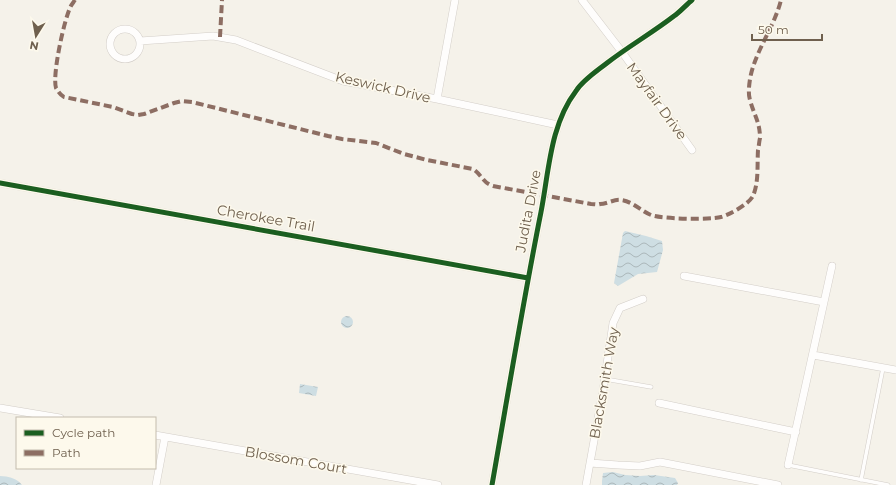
<svg xmlns="http://www.w3.org/2000/svg" width="896" height="485" viewBox="0 0 896 485" font-family="Montserrat,sans-serif">
  <style>
    .water { fill: url(#water-waves) }
    .lines { fill: none; stroke-linecap: round; stroke-linejoin: round }
    .service-casing { stroke: #d3cec8; stroke-width: 4.5 }
    .minor-casing { stroke: #d3cec8; stroke-width: 8 }
    .service { stroke: #fefdfc; stroke-width: 3.5 }
    .minor { stroke: #fefdfc; stroke-width: 7 }
    .quiet { stroke: #8d6e63; stroke-width: 4; stroke-dasharray: 8 4; stroke-linecap: butt }
    .cycleway-casing { stroke: #fdf9ec; stroke-width: 8 }
    .cycleway { stroke: #1b5e20; stroke-width: 5 }
    .labels { text-anchor: middle; stroke-width: 3; stroke-linejoin: round; paint-order: stroke }
    .street-label { font-size: 14px; fill: #6f604e; stroke: #fdf9ec }
  </style>
  <defs>
    <pattern id="water-waves" width="16" height="10" patternUnits="userSpaceOnUse"><rect width="16" height="10" fill="#cedee3"/><path d="M0 5q4-4 8 0t8 0" fill="none" stroke="#abb7ba"/></pattern>
  </defs>
  <rect width="100%" height="100%" fill="#f5f2ea"/>
  <path class="water" d="M 625,231 L 646,236 L 662,241 L 663,250 L 657,272 L 638,274 L 618,286 L 614,283 L 623,233 Z
    M341 322a6 6 0 1 1 12 0a6 6 0 1 1-12 0Z
    M 300,384 L 318,387 L 316,396 L 299,393 Z
    M 613,472 L 625,475 L 640,476 L 654,475 L 675,478 L 678,483 L 677,485 L 602,485 L 602,481 L 603,473 Z
    M 0,476 C 8,476 18,479 22,485 L 0,485 Z"/>
  <g class="lines">
    <defs>
      <path id="service" d="M 605,379 L 651,387
        M 788,465 L 888,485
        M 861,480 L 883,368"/>
      <path id="minor" d="M 582,0 L 622,52 L 692,150
        M110 44a15 15 0 1 1 30 0a15 15 0 1 1-30 0Z
        M 140,41 L 213,36 L 236,40 L 343,81 L 437,99 L 558,125
        M 437,99 L 455,0
        M 0,183 L 528,278
        M 684,276 L 824,302
        M 813,355 L 896,370
        M 659,403 L 796,432
        M 0,408 L 60,418
        M 155,435 L 438,485
        M 590,463 L 618,465 L 640,466 L 660,462 L 778,485
        M 788,465 L 832,266
        M 156,485 L 165,437
        M 492,485 C 508,394 523,302 541,212 C 549,171 550,125 576,91 C 583,80 597,71 607,63 C 629,46 652,33 674,16 C 680,12 686,5 692,0
        M 586,485 L 603,391 L 613,323 L 620,308 L 643,299"/>
    </defs>
    <use href="#service" class="service-casing"/>
    <use href="#minor" class="minor-casing"/>
    <use href="#service" class="service"/>
    <use href="#minor" class="minor"/>
    <path class="quiet" d="M 75,0 C 73,3 71,5 70,8 C 64,21 52,75 56,88 C 58,91 60,95 64,97 L 113,107 L 132,114 L 138,115 L 144,114 L 174,103 L 182,101 L 192,102 L 328,136 L 342,139 L 376,143 L 404,154 L 427,160 L 473,169 C 482,175 483,183 493,186 L 591,204 C 594,204 597,205 600,204 C 607,204 614,199 621,200 C 632,201 641,211 651,215 C 661,219 710,220 721,217 C 729,215 749,204 753,196 C 759,182 757,165 758,150 C 759,146 759,142 760,138 C 760,122 754,115 750,100 C 748,94 749,86 750,79 C 755,51 774,28 781,0
      M 220,37 L 222,0"/>
    <defs>
      <path id="cycleway" d="M 0,183 L 528,278
        M 492,485 C 508,394 523,302 541,212 C 549,171 550,125 576,91 C 583,80 597,71 607,63 C 629,46 652,33 674,16 C 680,12 686,5 692,0"/>
    </defs>
    <use href="#cycleway" class="cycleway-casing"/>
    <use href="#cycleway" class="cycleway"/>
  </g>
  <g class="labels">
    <g class="street-label">
      <text transform="translate(383 87) rotate(13)" y="5">Keswick Drive</text>
      <text transform="translate(657 101) rotate(54)" y="5">Mayfair Drive</text>
      <text transform="translate(528 211) rotate(-79)" y="5">Judita Drive</text>
      <text transform="translate(266 218) rotate(10)" y="5">Cherokee Trail</text>
      <text transform="translate(604 383) rotate(-80)" y="5">Blacksmith Way</text>
      <text transform="translate(296 460) rotate(10)" y="5">Blossom Court</text>
    </g>
  </g>
  <rect x="16" y="417" width="140" height="52" fill="#fdf9ec" stroke="#c4bcad"/>
  <rect x="24" y="430" width="20" height="6" fill="#1b5e20" stroke="#c4bcad"/>
  <text x="52" y="437" font-size="12" fill="#6f604e">Cycle path</text>
  <rect x="24" y="450" width="20" height="6" fill="#8d6e63" stroke="#c4bcad"/>
  <text x="52" y="457" font-size="12" fill="#6f604e">Path</text>
  <g transform="translate(36 36) rotate(191)" stroke="#fdf9ec" stroke-width="3" paint-order="stroke">
  <path d="M0-3L7 15L0 10L-7 15Z" fill="#6f604e"/>
  <text y="-6" font-size="11" font-weight="bold" text-anchor="middle" fill="#6f604e">N</text>
  </g>
  <path d="M752 34v6h70v-6" fill="none" stroke="#6f604e" stroke-width="2"/>
  <text x="758" y="34" font-size="12" fill="#6f604e" stroke="#fdf9ec" stroke-width="3" paint-order="stroke">50 m</text>
</svg>
